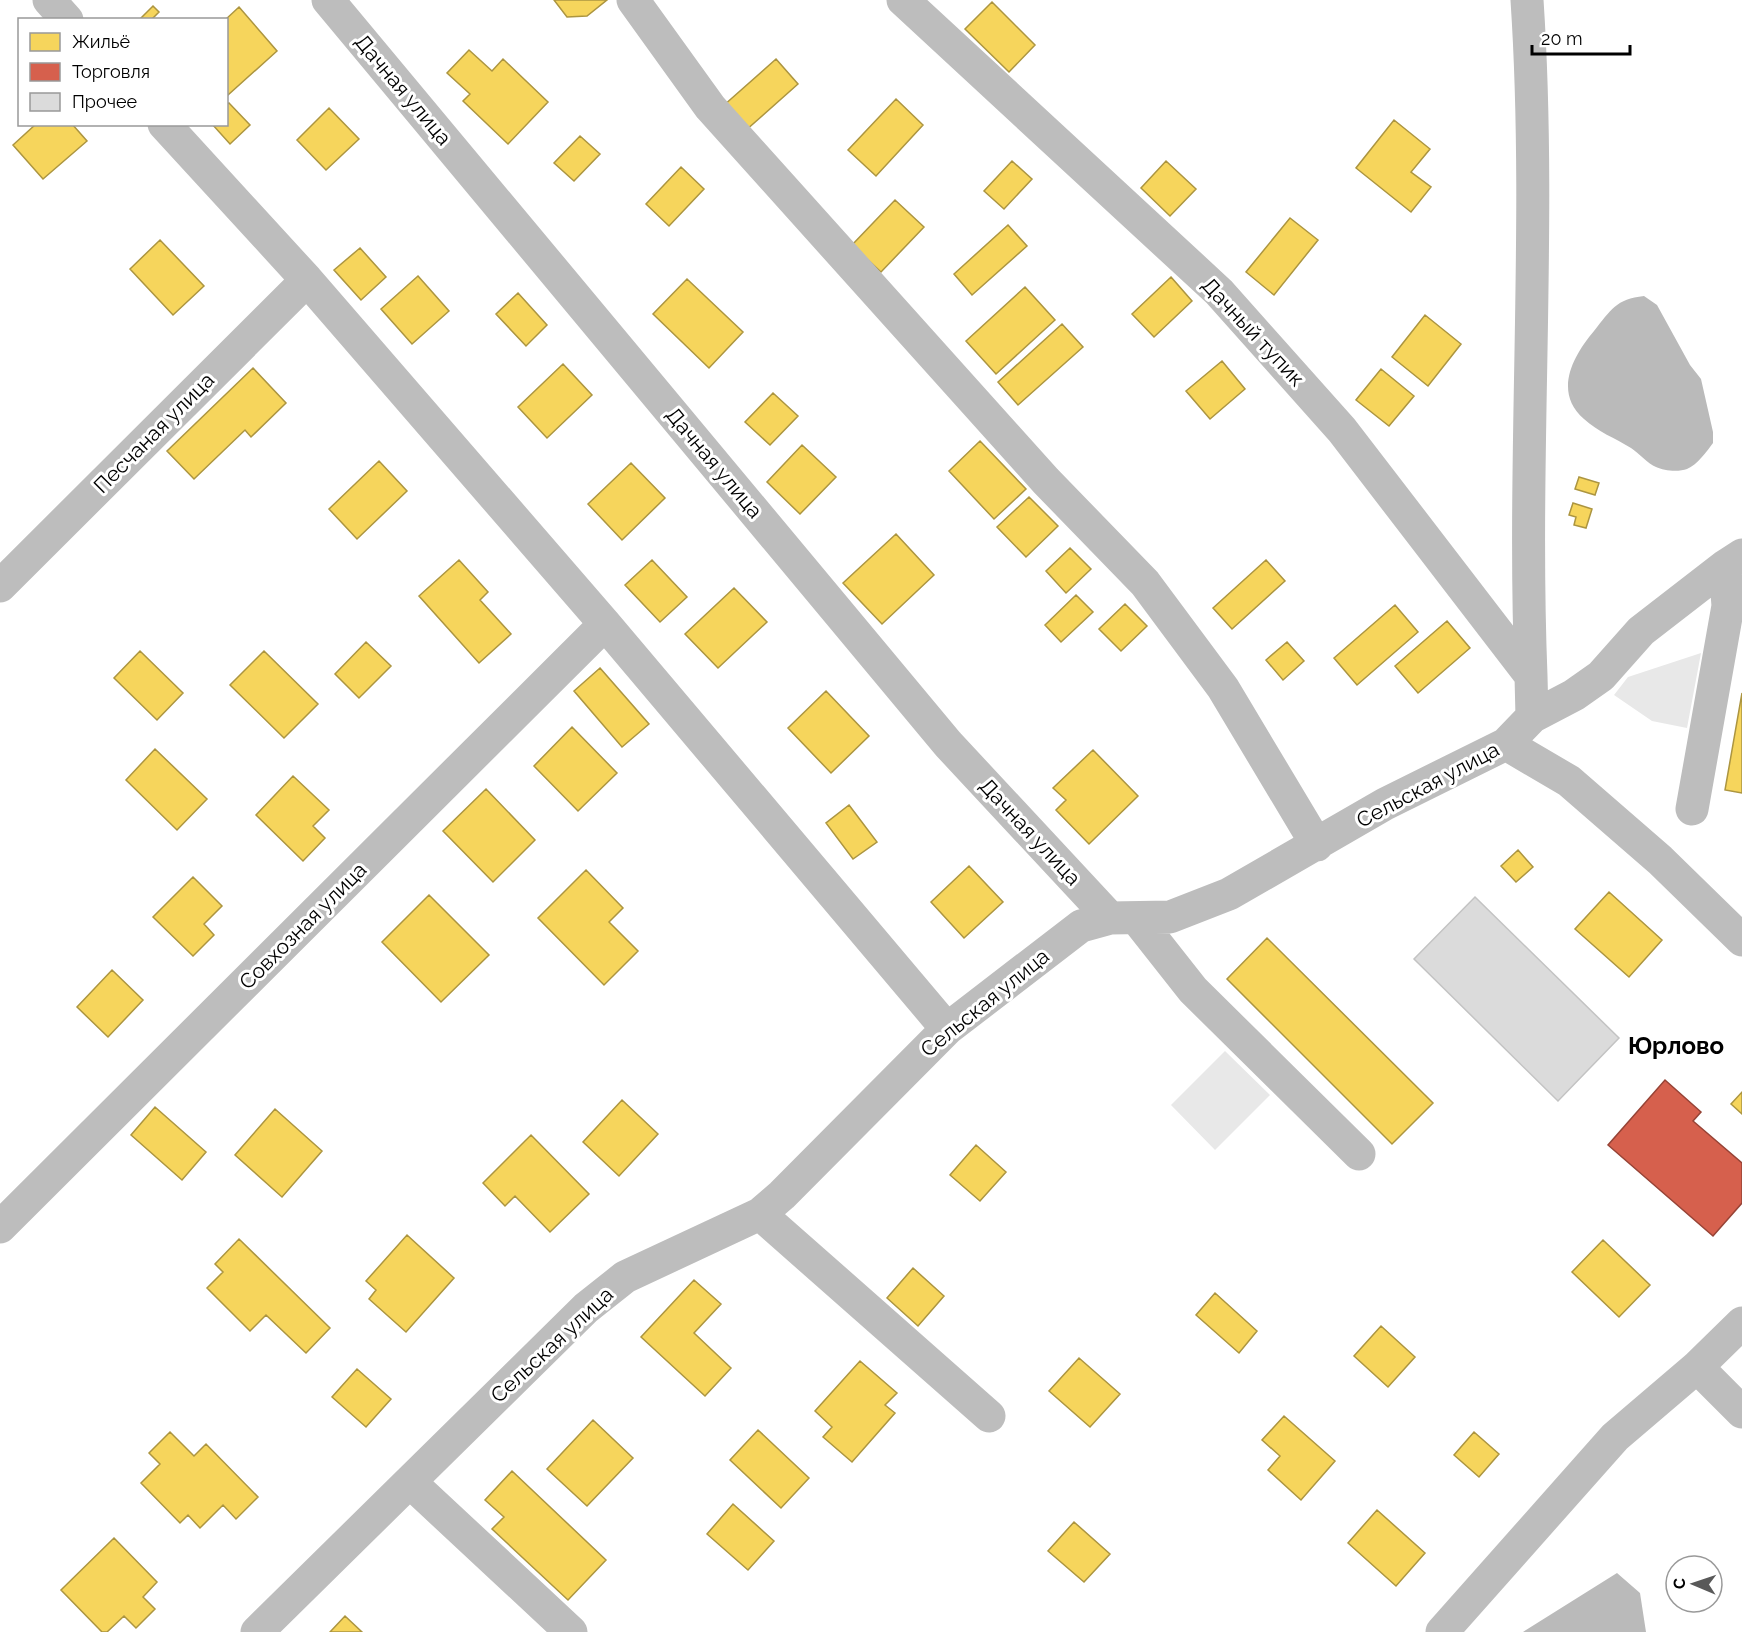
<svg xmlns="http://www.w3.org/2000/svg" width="1742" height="1632" viewBox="0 0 1742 1632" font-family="Raleway,sans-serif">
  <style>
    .green { fill: #e8e8e8 }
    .water { fill: #bababa }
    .homes { fill: #f6d55c; stroke: #ac9540; stroke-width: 1.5 }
    .shops { fill: #d6604d; stroke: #964336; stroke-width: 1.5 }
    .building { fill: #dbdbdb; stroke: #c3c3c3; stroke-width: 1.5 }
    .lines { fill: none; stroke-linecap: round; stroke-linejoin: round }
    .minor { stroke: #bdbdbd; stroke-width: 33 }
    .labels { text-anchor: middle; stroke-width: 6; stroke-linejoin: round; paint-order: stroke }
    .street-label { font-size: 21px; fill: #000; stroke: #fff }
    .quarter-label { font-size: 24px; font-weight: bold; fill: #000; stroke: #fff }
  </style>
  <rect width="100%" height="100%" fill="#fff"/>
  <path class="green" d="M 1701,653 L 1687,728 L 1652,721 L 1614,695 L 1628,677 Z
    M 1225,1051 L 1270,1095 L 1215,1150 L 1171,1105 Z"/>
  <path class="water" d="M 1644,296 L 1657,305 L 1690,365 L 1701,379 L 1713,432 L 1713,443 C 1707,451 1697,465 1687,469 C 1679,472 1664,471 1656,467 C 1648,464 1639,453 1631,448 C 1615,438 1598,432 1584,419 C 1553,392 1573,356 1594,331 C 1611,310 1616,299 1644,296 Z
    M 1617,1573 L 1640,1593 L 1646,1632 L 1523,1632 Z"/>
  <path class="homes" d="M 554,0 L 607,0 L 587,16 L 567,17 Z
    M 992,2 L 1035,45 L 1009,72 L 965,29 Z
    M 153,6 L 159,12 L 151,20 L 139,20 Z
    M 239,7 L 277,51 L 228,95 L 226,93 L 225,20 Z
    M 469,50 L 492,71 L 503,59 L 548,102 L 508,144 L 463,101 L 470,94 L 447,73 Z
    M 776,59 L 798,84 L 745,131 L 723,106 Z
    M 896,99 L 923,125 L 876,176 L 848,150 Z
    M 229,103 L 250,125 L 230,144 L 212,124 L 226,124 L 226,105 Z
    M 329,108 L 359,139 L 326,170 L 297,140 Z
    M 1394,120 L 1430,149 L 1411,172 L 1431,187 L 1411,212 L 1356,168 Z
    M 36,124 L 72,124 L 87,141 L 43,179 L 13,145 Z
    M 580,136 L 600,154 L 574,181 L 554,163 Z
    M 1012,161 L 1032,179 L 1004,209 L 984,191 Z
    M 1166,161 L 1196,189 L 1170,216 L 1141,188 Z
    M 681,167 L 704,189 L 669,226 L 646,204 Z
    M 895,200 L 924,227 L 881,272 L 852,245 Z
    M 1290,218 L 1318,240 L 1274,295 L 1246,272 Z
    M 1008,225 L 1027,246 L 972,295 L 954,274 Z
    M 160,240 L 204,286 L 173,315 L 130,269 Z
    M 360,248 L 386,277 L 361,300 L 334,270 Z
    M 418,276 L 449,311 L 412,344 L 381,309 Z
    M 1171,277 L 1192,301 L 1154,337 L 1132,314 Z
    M 687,279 L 743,332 L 709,368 L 653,314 Z
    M 1025,287 L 1055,320 L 996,374 L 966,341 Z
    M 518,293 L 547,325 L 526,346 L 496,314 Z
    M 1425,315 L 1461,344 L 1428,386 L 1392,357 Z
    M 1062,324 L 1083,347 L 1018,405 L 998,382 Z
    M 1222,361 L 1245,389 L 1210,419 L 1186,391 Z
    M 563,364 L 592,395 L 547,438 L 518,407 Z
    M 253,368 L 286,403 L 251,437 L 245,430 L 194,479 L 167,451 Z
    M 1381,369 L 1414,396 L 1389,426 L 1356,400 Z
    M 773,393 L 798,416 L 770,445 L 745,422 Z
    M 980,441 L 1026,489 L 994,519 L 949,471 Z
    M 802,445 L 836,477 L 800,514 L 767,482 Z
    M 379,461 L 407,491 L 357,539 L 329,509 Z
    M 631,463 L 665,498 L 622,540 L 588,504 Z
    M 1579,477 L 1599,483 L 1595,495 L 1575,489 Z
    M 1029,497 L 1058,526 L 1026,557 L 997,527 Z
    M 1573,503 L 1592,509 L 1586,528 L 1574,525 L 1576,517 L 1569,515 Z
    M 896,534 L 934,575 L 882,624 L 843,583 Z
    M 1070,548 L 1091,569 L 1066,593 L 1046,571 Z
    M 459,560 L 488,592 L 480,600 L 511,634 L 479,663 L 419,596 Z
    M 652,560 L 687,597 L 660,622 L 625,585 Z
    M 1266,560 L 1285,581 L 1232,629 L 1213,608 Z
    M 734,588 L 767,622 L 718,668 L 685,634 Z
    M 1076,595 L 1093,612 L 1061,642 L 1045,625 Z
    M 1125,604 L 1147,626 L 1121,651 L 1099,629 Z
    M 1395,605 L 1418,632 L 1357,685 L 1334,658 Z
    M 1447,621 L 1470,648 L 1418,693 L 1395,666 Z
    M 366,642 L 391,666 L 359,698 L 335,674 Z
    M 1287,642 L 1304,661 L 1283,680 L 1266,660 Z
    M 140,651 L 183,693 L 157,720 L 114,678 Z
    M 264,651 L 318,704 L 284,738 L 230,685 Z
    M 600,668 L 649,724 L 622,747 L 574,691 Z
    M 826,691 L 869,736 L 831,773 L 788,728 Z
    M 1742,693 L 1742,793 L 1725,790 Z
    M 572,727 L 617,773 L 578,811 L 534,766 Z
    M 155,749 L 207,799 L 177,830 L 126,780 Z
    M 1093,750 L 1138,796 L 1089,844 L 1056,810 L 1066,800 L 1053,788 Z
    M 293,776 L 329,810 L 313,826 L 325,838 L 303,861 L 256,815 Z
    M 486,789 L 535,840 L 493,882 L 443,831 Z
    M 849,805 L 877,842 L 853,859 L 826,823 Z
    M 1518,850 L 1533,867 L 1516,882 L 1501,866 Z
    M 969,866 L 1003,902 L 964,938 L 931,902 Z
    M 586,870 L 623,908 L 609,922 L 638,951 L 604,985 L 538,918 Z
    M 193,877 L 222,906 L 204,924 L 214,935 L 193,956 L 153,917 Z
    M 1609,892 L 1662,940 L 1629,977 L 1575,929 Z
    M 429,895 L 489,955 L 441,1002 L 382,942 Z
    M 1267,938 L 1433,1103 L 1392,1144 L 1227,979 Z
    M 112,970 L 143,1000 L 108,1037 L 77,1007 Z
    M 1742,1092 L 1742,1114 L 1731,1104 Z
    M 622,1100 L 658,1134 L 619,1176 L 583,1142 Z
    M 155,1107 L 206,1152 L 182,1180 L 131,1135 Z
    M 275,1109 L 322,1151 L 282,1197 L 235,1155 Z
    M 531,1135 L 589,1194 L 550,1232 L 515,1196 L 505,1206 L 483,1183 Z
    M 976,1145 L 1006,1172 L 980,1201 L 950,1175 Z
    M 407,1235 L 454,1278 L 406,1332 L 369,1299 L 376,1290 L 366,1281 Z
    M 239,1239 L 330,1328 L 306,1353 L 266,1315 L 250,1331 L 207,1288 L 223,1272 L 215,1264 Z
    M 1603,1240 L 1650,1285 L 1619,1317 L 1572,1272 Z
    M 913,1268 L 944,1296 L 918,1326 L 887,1298 Z
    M 694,1280 L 721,1304 L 694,1333 L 731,1368 L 705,1396 L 641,1337 Z
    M 1215,1293 L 1257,1331 L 1239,1353 L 1196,1315 Z
    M 1381,1326 L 1415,1357 L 1388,1387 L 1354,1356 Z
    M 1079,1358 L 1120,1394 L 1090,1427 L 1049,1391 Z
    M 860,1361 L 897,1393 L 885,1405 L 895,1413 L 852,1462 L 823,1437 L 832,1427 L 815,1411 Z
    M 357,1369 L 391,1399 L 366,1427 L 332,1397 Z
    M 1284,1416 L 1335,1461 L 1301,1500 L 1268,1470 L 1280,1456 L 1262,1440 Z
    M 593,1420 L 633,1458 L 587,1506 L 547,1469 Z
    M 758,1430 L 809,1478 L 781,1508 L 730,1460 Z
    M 170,1432 L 194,1456 L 206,1444 L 258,1497 L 236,1519 L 223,1505 L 200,1528 L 188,1515 L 180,1523 L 141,1483 L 160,1464 L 149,1453 Z
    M 1474,1432 L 1499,1454 L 1479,1477 L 1454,1455 Z
    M 512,1471 L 606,1560 L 568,1600 L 492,1529 L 504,1517 L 485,1500 Z
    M 733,1504 L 774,1541 L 748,1570 L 707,1534 Z
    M 1377,1510 L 1425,1553 L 1396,1586 L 1348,1543 Z
    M 1074,1522 L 1110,1554 L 1084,1582 L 1048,1551 Z
    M 114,1538 L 157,1582 L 143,1597 L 155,1609 L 136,1628 L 124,1616 L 107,1632 L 102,1632 L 61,1590 Z
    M 345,1616 L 362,1632 L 330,1632 Z"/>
  <path class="shops" d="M 1665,1080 L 1701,1112 L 1693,1121 L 1742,1163 L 1742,1203 L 1713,1236 L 1608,1145 Z"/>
  <path class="building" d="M 1475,897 L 1619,1038 L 1558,1101 L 1414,959 Z"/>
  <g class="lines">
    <path class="minor" d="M 49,0 L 67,20
      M 328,0 L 948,744 L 1110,918
      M 633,0 L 710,107 L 1046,481 L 1145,583 L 1223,688 L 1317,845
      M 903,0 L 1219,292 L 1342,430 L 1531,676 L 1532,717
      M 1527,0 C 1542,225 1522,451 1531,676
      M 164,124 L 307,280 L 605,624 L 947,1029
      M 0,586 L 307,280
      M 1506,744 L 1569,781 L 1660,860 L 1742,940
      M 1692,809 L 1728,606 L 1725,566
      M 1137,919 L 1193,990 L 1359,1154
      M 760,1214 L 989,1416
      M 0,1227 L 605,624
      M 1697,1367 L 1742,1412
      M 410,1482 L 571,1632
      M 257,1632 L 586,1308 L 625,1277 L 760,1214 L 782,1195 L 947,1029 L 1081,926 L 1110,918 L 1170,917 L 1229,894 L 1385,804 L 1506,744 L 1532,717 L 1574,695 L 1601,676 L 1641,631 L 1725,566 L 1742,555
      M 1442,1632 L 1615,1437 L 1697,1367 L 1742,1323"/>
  </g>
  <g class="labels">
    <g class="street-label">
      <text transform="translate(403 90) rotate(50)" y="7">Дачная улица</text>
      <text transform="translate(1253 332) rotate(47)" y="7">Дачный тупик</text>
      <text transform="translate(154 433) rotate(-45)" y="7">Песчаная улица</text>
      <text transform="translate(714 463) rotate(50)" y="7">Дачная улица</text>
      <text transform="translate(1428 785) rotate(-28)" y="7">Сельская улица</text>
      <text transform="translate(1030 832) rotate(47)" y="7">Дачная улица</text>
      <text transform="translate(303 926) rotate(-45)" y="7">Совхозная улица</text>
      <text transform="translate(985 1003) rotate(-39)" y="7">Сельская улица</text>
      <text transform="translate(552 1345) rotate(-43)" y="7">Сельская улица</text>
    </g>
    <g class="quarter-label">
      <text x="1676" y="1054">Юрлово</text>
    </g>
  </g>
  <rect x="18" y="18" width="210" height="108" fill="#ffffff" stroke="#999999" stroke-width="1.5"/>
  <rect x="30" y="33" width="30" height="18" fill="#f6d55c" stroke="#999999" stroke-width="1.5"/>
  <text x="72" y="48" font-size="18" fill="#000000">Жильё</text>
  <rect x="30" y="63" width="30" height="18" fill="#d6604d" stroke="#999999" stroke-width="1.5"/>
  <text x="72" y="78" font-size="18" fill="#000000">Торговля</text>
  <rect x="30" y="93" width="30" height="18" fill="#dbdbdb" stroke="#999999" stroke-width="1.5"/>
  <text x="72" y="108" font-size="18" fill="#000000">Прочее</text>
  <g transform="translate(1694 1584) rotate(272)"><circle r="28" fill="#ffffff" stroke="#999999" stroke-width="1.5"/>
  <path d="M0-4.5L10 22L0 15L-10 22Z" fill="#595959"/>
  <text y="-9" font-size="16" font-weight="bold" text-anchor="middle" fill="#000000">С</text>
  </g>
  <path d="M1532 45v9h98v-9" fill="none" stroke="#000000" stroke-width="3"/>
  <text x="1541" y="45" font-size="18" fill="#000000" stroke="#ffffff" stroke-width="4.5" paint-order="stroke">20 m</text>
</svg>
